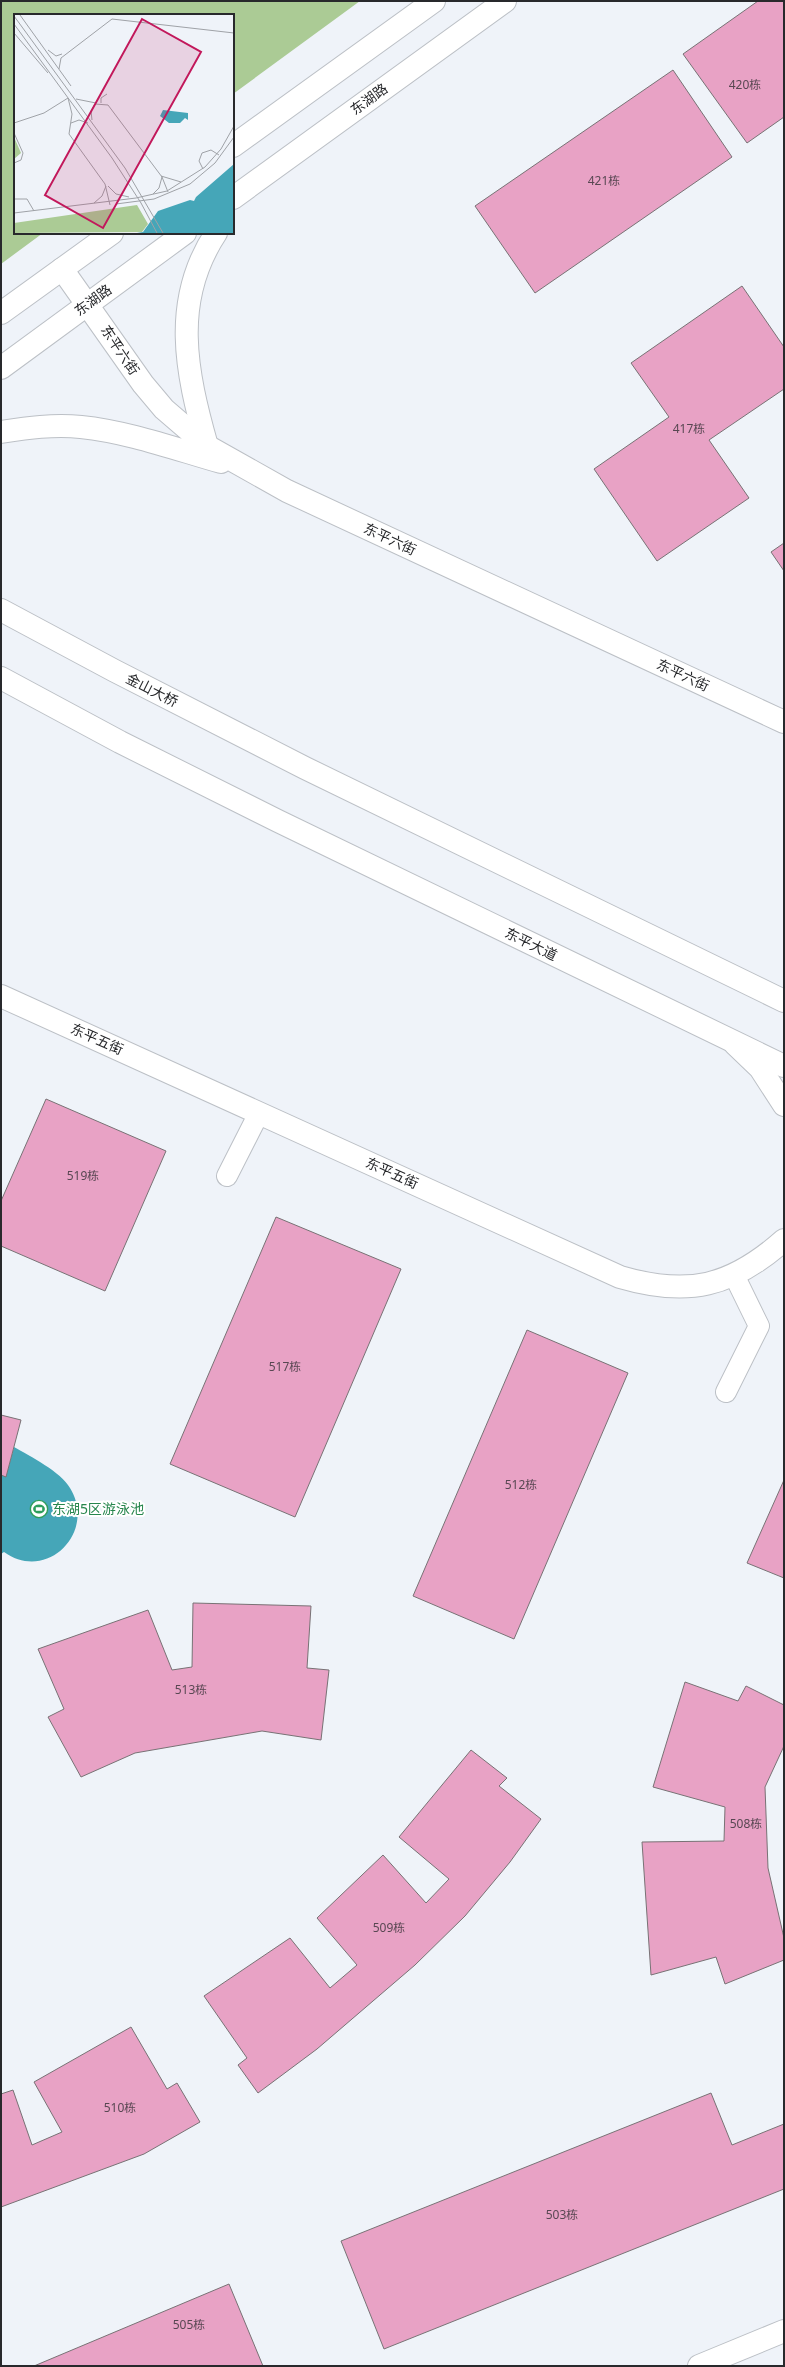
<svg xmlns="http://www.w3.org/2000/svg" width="785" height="2367" viewBox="0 0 785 2367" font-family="'Noto Sans','Noto Sans SC',sans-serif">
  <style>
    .green { fill: #abcb95 }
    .water { fill: #45a6b8 }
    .building { fill: #e8a2c5; stroke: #787275 }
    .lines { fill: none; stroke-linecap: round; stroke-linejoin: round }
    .lane-casing { stroke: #bcc0c6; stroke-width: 22 }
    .street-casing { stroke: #bcc0c6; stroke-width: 24 }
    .secondary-casing { stroke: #bcc0c6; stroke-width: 24 }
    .primary-casing { stroke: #bcc0c6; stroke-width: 24 }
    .lane { stroke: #fff; stroke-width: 20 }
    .street { stroke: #fff; stroke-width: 22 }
    .secondary { stroke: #fff; stroke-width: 22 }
    .primary { stroke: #fff; stroke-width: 22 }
    .labels { text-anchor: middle; stroke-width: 4; stroke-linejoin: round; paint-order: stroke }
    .number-label { font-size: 12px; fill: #584752 }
    .street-label { font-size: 14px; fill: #28292c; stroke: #fff }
    .leisure-label { font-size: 14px; fill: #27864d; stroke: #fff; text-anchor: start }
    .inset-road { fill: none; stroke: #9fa2a7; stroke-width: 1 }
    .view { fill: #c2185b; fill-opacity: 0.15; stroke: #c2185b; stroke-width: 2 }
    .inset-edge { fill: none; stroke: #28292c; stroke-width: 2 }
  </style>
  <rect width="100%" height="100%" fill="#eff3f9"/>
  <path class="green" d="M 1,1 L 360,1 L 233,94 L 233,15 L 15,15 L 15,233 L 43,233 L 1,264 Z"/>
  <path class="water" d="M 14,1447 C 30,1456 61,1472 70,1488 C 97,1532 47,1583 4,1552 L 1,1554 L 1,1475 L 6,1476 Z"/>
  <path class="building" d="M 758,1 L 784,1 L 784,117 L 747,143 L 683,54 Z
    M 673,70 L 732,157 L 535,293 L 475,206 Z
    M 742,286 L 784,347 L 784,389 L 709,440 L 749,498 L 657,561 L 594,469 L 669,417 L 631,363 Z
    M 784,543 L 784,571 L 771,552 Z
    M 46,1099 L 166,1151 L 105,1291 L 1,1246 L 1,1201 Z
    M 276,1217 L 401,1269 L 295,1517 L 170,1464 Z
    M 527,1330 L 628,1373 L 514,1639 L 413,1596 Z
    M 1,1415 L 21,1420 L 6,1477 L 1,1475 Z
    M 784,1480 L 784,1578 L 747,1563 Z
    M 193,1603 L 311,1606 L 307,1668 L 329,1670 L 321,1740 L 262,1731 L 135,1753 L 81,1777 L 48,1717 L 64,1709 L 38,1649 L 148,1610 L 172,1670 L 192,1667 Z
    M 685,1682 L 738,1701 L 746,1686 L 784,1705 L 784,1746 L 765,1787 L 768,1868 L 784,1938 L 784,1960 L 725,1984 L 716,1957 L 651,1975 L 642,1842 L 724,1841 L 725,1807 L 653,1787 Z
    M 471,1750 L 507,1778 L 499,1786 L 541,1819 L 510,1862 L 465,1916 L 415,1965 L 317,2049 L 258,2093 L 238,2065 L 247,2058 L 204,1996 L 290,1938 L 330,1988 L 357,1965 L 317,1918 L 383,1855 L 426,1903 L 449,1879 L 399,1837 Z
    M 131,2027 L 167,2089 L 177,2083 L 200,2122 L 144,2154 L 1,2207 L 1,2094 L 13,2090 L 32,2145 L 62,2132 L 34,2082 Z
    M 711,2093 L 732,2145 L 784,2124 L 784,2189 L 384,2349 L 341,2241 Z
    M 229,2284 L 263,2366 L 34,2366 Z"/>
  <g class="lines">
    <defs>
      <path id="lane" d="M 227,1176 L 259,1113
        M 726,1392 L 759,1326 L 734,1275"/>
      <path id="street" d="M 62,269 L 143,384 L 164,409 L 207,446 L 287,491 L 784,722
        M 1,432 C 27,428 54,424 81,427 C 129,432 175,449 221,462
        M 1,996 L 620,1277 C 688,1297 731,1287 784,1240
        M 735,1044 L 760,1068 L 784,1105
        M 699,2366 L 784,2331"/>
      <path id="secondary" d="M 233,146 L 434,1
        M 233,198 L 505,1
        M 1,313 L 112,233
        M 1,368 L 185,233
        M 207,446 C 186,372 171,301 216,233"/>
      <path id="primary" d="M 1,610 L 115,671 L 305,768 L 784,1001
        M 1,678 L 120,742 L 278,821 L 784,1066"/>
    </defs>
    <use href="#lane" class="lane-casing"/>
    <use href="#street" class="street-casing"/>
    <use href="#secondary" class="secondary-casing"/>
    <use href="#primary" class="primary-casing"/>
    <use href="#lane" class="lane"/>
    <use href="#street" class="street"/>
    <use href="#secondary" class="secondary"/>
    <use href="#primary" class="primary"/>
  </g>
  <defs>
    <symbol id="stadium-ring" viewBox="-11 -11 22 22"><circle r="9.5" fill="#fff" stroke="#2e9e5b" stroke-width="1.5"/><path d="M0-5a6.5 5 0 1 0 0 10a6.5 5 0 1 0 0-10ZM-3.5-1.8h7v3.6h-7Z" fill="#2e9e5b"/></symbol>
  </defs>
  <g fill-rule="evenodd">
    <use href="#stadium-ring" x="29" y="1499" width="20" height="20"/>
  </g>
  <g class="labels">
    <g class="number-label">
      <text x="745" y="89">420栋</text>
      <text x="604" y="185">421栋</text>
      <text x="689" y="433">417栋</text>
      <text x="83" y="1180">519栋</text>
      <text x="285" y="1371">517栋</text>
      <text x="521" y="1489">512栋</text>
      <text x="191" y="1694">513栋</text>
      <text x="746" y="1828">508栋</text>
      <text x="389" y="1932">509栋</text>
      <text x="120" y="2112">510栋</text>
      <text x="562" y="2219">503栋</text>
      <text x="189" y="2329">505栋</text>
    </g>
    <g class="street-label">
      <text transform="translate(369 99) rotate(-36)" y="5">东湖路</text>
      <text transform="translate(93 300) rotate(-36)" y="5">东湖路</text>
      <text transform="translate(120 350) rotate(56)" y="5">东平六街</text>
      <text transform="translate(390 539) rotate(25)" y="5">东平六街</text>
      <text transform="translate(683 675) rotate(25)" y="5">东平六街</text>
      <text transform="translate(152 690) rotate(27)" y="5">金山大桥</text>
      <text transform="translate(531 944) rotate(26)" y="5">东平大道</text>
      <text transform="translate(97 1039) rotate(24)" y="5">东平五街</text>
      <text transform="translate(392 1173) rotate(24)" y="5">东平五街</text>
    </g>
    <g class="leisure-label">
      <text x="52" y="1514">东湖5区游泳池</text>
    </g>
  </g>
  <g transform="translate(14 14)">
    <rect width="220" height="220" fill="#eff3f9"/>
    <path d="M 0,123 L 7,139 L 0,145 ZM 123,191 L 134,210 L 128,218 L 0,219 L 0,209 Z" fill="#abcb95"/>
    <path d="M 149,96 L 174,99 L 174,106 L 171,104 L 166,109 L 155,109 L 146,102 ZM 220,150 L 220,219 L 123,219 L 129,218 L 144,197 L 176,186 L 180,187 L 182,183 Z" fill="#45a6b8"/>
    <path class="inset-road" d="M 6,1 L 57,72M 0,2 L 111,154 L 149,219M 98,5 L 220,19M 0,10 L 98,144 L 127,189 L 143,219M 0,19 L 34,59M 34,36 L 42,42 L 48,40M 45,55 L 47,44 L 98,5M 62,85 L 82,89M 87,89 L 87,84 L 93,80M 78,106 L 77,97 L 81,90 L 94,91 L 148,163 L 154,178M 0,109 L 30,99 L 54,84 L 58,100 L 55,120 L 91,170 L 96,191M 57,109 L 65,106 L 74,109M 0,119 L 9,139 L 7,146 L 0,149M 189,155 L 185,147 L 188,139 L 197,136 L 205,141M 147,162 L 167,168M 94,172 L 102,180 L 115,183M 139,180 L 145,174 L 148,163M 0,185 L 13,185 L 20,197M 80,189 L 88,182 L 92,172M 102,190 L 140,185 L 176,170 L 201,149 L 220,123M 0,199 L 122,184 L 153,177 L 191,153 L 207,135 L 220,112"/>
    <path class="view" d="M 128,5 L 187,38 L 89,214 L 31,181 Z"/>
    <rect width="220" height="220" class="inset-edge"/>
  </g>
  <rect width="785" height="2367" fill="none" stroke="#28292c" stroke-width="4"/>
</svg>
